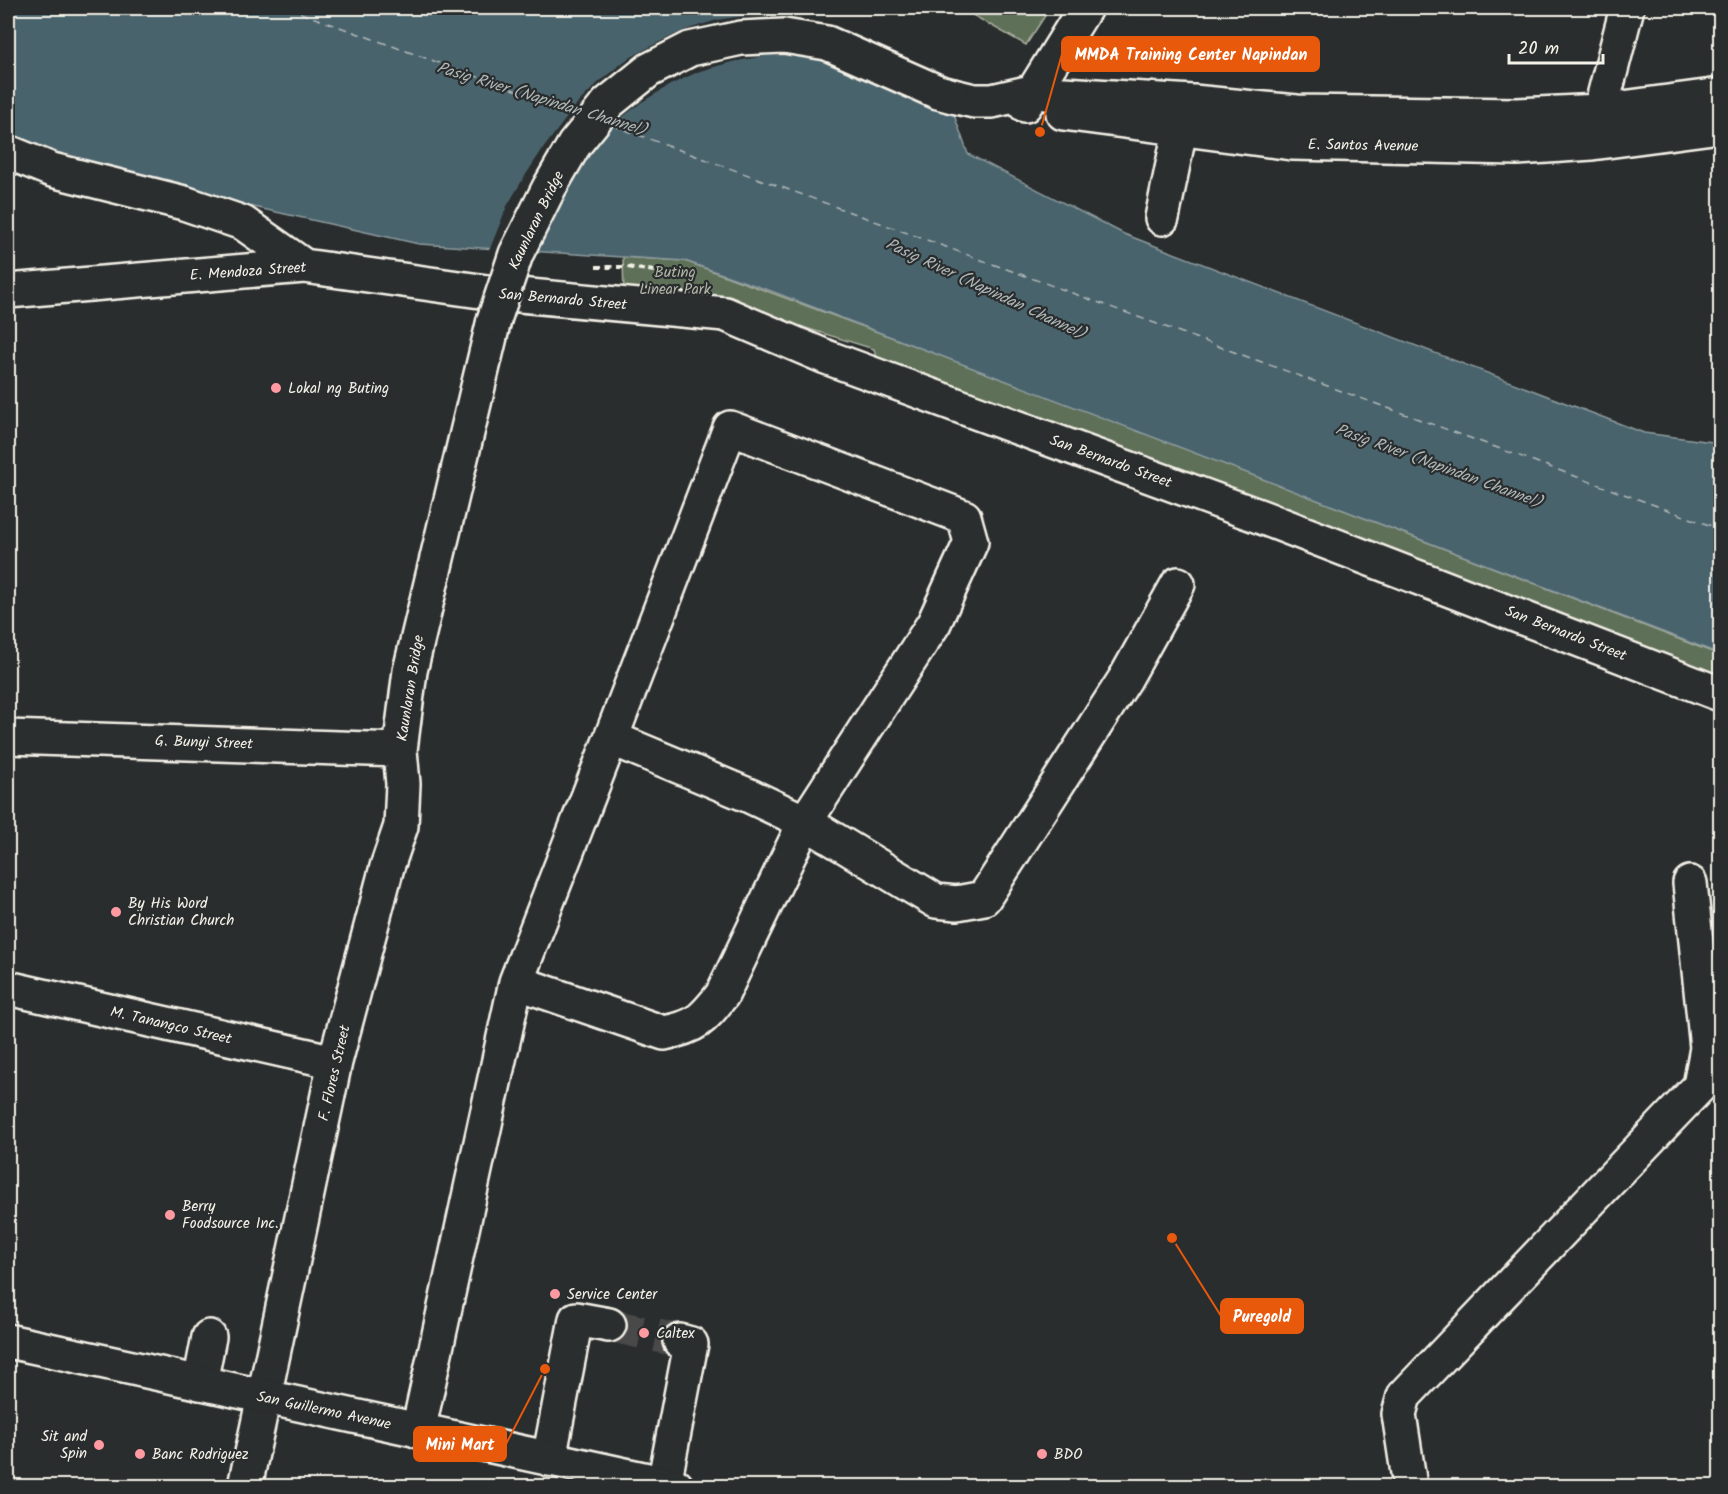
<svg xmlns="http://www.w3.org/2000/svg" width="1728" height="1494" viewBox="0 0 1728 1494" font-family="Kalam,sans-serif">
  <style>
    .green { fill: #5f6f58; stroke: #aab0a0; stroke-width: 1.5 }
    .water { fill: #49636d; stroke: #8d9c9e; stroke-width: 1.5 }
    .pier { fill: #2a2d2e }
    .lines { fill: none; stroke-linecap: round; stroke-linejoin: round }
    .ferry { stroke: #b0b8b7; stroke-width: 1.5; stroke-dasharray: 8 6; stroke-linecap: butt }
    .minor-tunnel { stroke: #484a4a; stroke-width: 33; stroke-dasharray: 33 16; stroke-linecap: butt }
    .minor-casing { stroke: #f4f1e8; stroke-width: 38 }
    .major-casing { stroke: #f4f1e8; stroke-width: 38 }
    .path { stroke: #f4f1e8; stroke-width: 4; stroke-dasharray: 6 4.5; stroke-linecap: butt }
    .minor { stroke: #2a2d2e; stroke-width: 33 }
    .major { stroke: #2a2d2e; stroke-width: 33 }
    .minor-bridge-casing { stroke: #f4f1e8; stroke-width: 38; stroke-linecap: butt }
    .minor-bridge { stroke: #2a2d2e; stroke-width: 33 }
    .poi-dot { fill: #ff9aa2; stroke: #2a2d2e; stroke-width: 2 }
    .labels { text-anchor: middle; stroke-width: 4.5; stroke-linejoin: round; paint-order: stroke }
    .street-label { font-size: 15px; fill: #f4f1e8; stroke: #2a2d2e }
    .park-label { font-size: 15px; fill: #b1b6a7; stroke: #2a2d2e }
    .poi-label { font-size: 15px; fill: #f4f1e8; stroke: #2a2d2e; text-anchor: start }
    .water-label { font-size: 16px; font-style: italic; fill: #b0b8b7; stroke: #2a2d2e }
    .leader { fill: none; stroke: #e8590c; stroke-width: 2 }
    .callout-dot { fill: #e8590c; stroke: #2a2d2e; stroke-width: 2 }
    .callout { fill: #e8590c; stroke: #e8590c; stroke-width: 2 }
    .callout-label { font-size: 16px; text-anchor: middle; font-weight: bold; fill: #fff }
  </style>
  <rect width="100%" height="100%" fill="#2a2d2e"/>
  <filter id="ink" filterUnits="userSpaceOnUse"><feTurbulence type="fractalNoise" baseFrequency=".0167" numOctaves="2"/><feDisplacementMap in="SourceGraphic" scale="12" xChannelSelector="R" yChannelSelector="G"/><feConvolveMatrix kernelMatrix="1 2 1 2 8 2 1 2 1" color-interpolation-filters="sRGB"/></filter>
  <g filter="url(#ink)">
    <path class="green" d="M 960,8 L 1050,8 L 1026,45 Z
      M 623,257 L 685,261 L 967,365 L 1720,655 L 1720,683 L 1038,417 L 893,363 L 876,357 L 874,349 L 728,304 L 624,297 Z"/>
    <path class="water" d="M 8,8 L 779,8 L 952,109 L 968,154 L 1124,234 L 1644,433 L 1720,443 L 1720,654 L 771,291 L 685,261 L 419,244 L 218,199 L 8,145 Z"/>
    <path class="pier" d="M 784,14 L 797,15 L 950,104 L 833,58 L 799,55 L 765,56 L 732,62 L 700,71 L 670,85 L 642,102 L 616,122 L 592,146 L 543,231 L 535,254 L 489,251 L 507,206 L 523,179 L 542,150 L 577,104 L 600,81 L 626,60 L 655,44 L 685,30 L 717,20 L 750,15 Z"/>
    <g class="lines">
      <path class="ferry" d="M 287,8 L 578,113
        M 611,125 L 1720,529"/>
      <path class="minor-tunnel" d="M 609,1325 L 680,1341"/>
      <defs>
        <path id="minor" d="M 953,96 L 974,101 L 992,101 L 1031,92 L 1193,102 L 1297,112 L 1517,115 L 1600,111 L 1720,95
          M 1025,105 L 1085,8
          M 1063,113 L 1292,143 L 1517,148 L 1592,143 L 1720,126
          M 1595,131 L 1627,8
          M 8,152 L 52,170 L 184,203 L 243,223 L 304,266
          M 1162,218 L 1180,130
          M 8,291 L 304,266 L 487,292 L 725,314 L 826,357 L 1264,518 L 1720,694
          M 8,737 L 400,750
          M 516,982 L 664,1033 C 696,1027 702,1020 722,995 L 805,822 L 934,623 L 971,542 L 964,517 L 730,428 L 611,738
          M 8,988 L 335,1062
          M 200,1383 L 209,1337
          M 418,1431 L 516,982 L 611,738 L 750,796 L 805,822 L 936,901 L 957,903 L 984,898 L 1125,679 L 1178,584
          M 549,1459 L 576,1319 L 609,1325
          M 664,1484 L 691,1344 L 680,1341
          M 245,1486 L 335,1062 L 387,867 L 401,826 L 403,784 L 400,750 L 410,671 L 494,320
          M 1410,1486 L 1399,1414 L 1404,1396 L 1700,1086 L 1707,1048 L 1690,883"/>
        <path id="major" d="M 8,1341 L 676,1486"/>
      </defs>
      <use href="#minor" class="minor-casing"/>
      <use href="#major" class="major-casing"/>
      <path class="path" d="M 596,267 L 627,267 L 675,274"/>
      <use href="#minor" class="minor"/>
      <use href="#major" class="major"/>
      <defs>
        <path id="minor-bridge" d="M 494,320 L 516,254 L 549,188 L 574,145 L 608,103 L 649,70 L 690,49 L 741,38 L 784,36 L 827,43 L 938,92 L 953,96"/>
      </defs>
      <use href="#minor-bridge" class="minor-bridge-casing"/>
      <use href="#minor-bridge" class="minor-bridge"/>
    </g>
  </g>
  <g class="poi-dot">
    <circle cx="276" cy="388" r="6"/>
    <circle cx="116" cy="912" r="6"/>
    <circle cx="170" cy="1215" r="6"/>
    <circle cx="555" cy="1294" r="6"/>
    <circle cx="644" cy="1333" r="6"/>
    <circle cx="99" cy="1445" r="6"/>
    <circle cx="140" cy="1454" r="6"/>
    <circle cx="1042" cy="1454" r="6"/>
  </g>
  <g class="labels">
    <g class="street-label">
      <text transform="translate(1363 145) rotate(1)" y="5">E. Santos Avenue</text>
      <text transform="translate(536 220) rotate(-64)" y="5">Kaunlaran Bridge</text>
      <text transform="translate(248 271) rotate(-4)" y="5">E. Mendoza Street</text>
      <text transform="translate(563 299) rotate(5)" y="5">San Bernardo Street</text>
      <text transform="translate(1111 461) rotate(20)" y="5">San Bernardo Street</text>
      <text transform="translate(1566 633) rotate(21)" y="5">San Bernardo Street</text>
      <text transform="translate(410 688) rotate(-81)" y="5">Kaunlaran Bridge</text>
      <text transform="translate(204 742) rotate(2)" y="5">G. Bunyi Street</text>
      <text transform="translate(171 1025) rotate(13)" y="5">M. Tanangco Street</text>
      <text transform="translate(334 1073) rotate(-77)" y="5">F. Flores Street</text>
      <text transform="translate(324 1410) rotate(12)" y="5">San Guillermo Avenue</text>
    </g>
    <g class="park-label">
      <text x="675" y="277">Buting<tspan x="675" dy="17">Linear Park</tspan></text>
    </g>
    <g class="poi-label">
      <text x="288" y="393">Lokal ng Buting</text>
      <text x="128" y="908">By His Word<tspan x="128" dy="17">Christian Church</tspan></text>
      <text x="182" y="1211">Berry<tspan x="182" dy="17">Foodsource Inc.</tspan></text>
      <text x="567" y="1299">Service Center</text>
      <text x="656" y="1338">Caltex</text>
      <text x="87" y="1441" text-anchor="end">Sit and<tspan x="87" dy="17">Spin</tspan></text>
      <text x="152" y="1459">Banc Rodriguez</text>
      <text x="1054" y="1459">BDO</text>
    </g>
    <g class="water-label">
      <text transform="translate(542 98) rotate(17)" y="6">Pasig River (Napindan Channel)</text>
      <text transform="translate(986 288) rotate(25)" y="6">Pasig River (Napindan Channel)</text>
      <text transform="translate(1439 465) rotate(20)" y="6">Pasig River (Napindan Channel)</text>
    </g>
  </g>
  <path class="leader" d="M1040 132L1062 54M1172 1238L1221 1316M545 1369L506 1444"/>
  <g class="callout-dot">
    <circle cx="1040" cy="132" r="6"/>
    <circle cx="1172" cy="1238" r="6"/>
    <circle cx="545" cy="1369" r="6"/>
  </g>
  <g class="callout">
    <rect x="1062" y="37" width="257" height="34" rx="6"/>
    <rect x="1221" y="1299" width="82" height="34" rx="6"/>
    <rect x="414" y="1427" width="92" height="34" rx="6"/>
  </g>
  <g class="callout-label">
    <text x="1191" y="60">MMDA Training Center Napindan</text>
    <text x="1262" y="1322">Puregold</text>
    <text x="460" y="1450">Mini Mart</text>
  </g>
  <rect width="1728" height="1494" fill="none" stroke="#2a2d2e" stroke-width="30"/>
  <rect x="15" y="15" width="1698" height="1464" fill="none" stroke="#f4f1e8" stroke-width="2" filter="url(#ink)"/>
  <path d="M1509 54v9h94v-9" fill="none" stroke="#f4f1e8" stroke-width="3"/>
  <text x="1518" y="54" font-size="18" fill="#f4f1e8" stroke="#2a2d2e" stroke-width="4.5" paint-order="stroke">20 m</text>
</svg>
